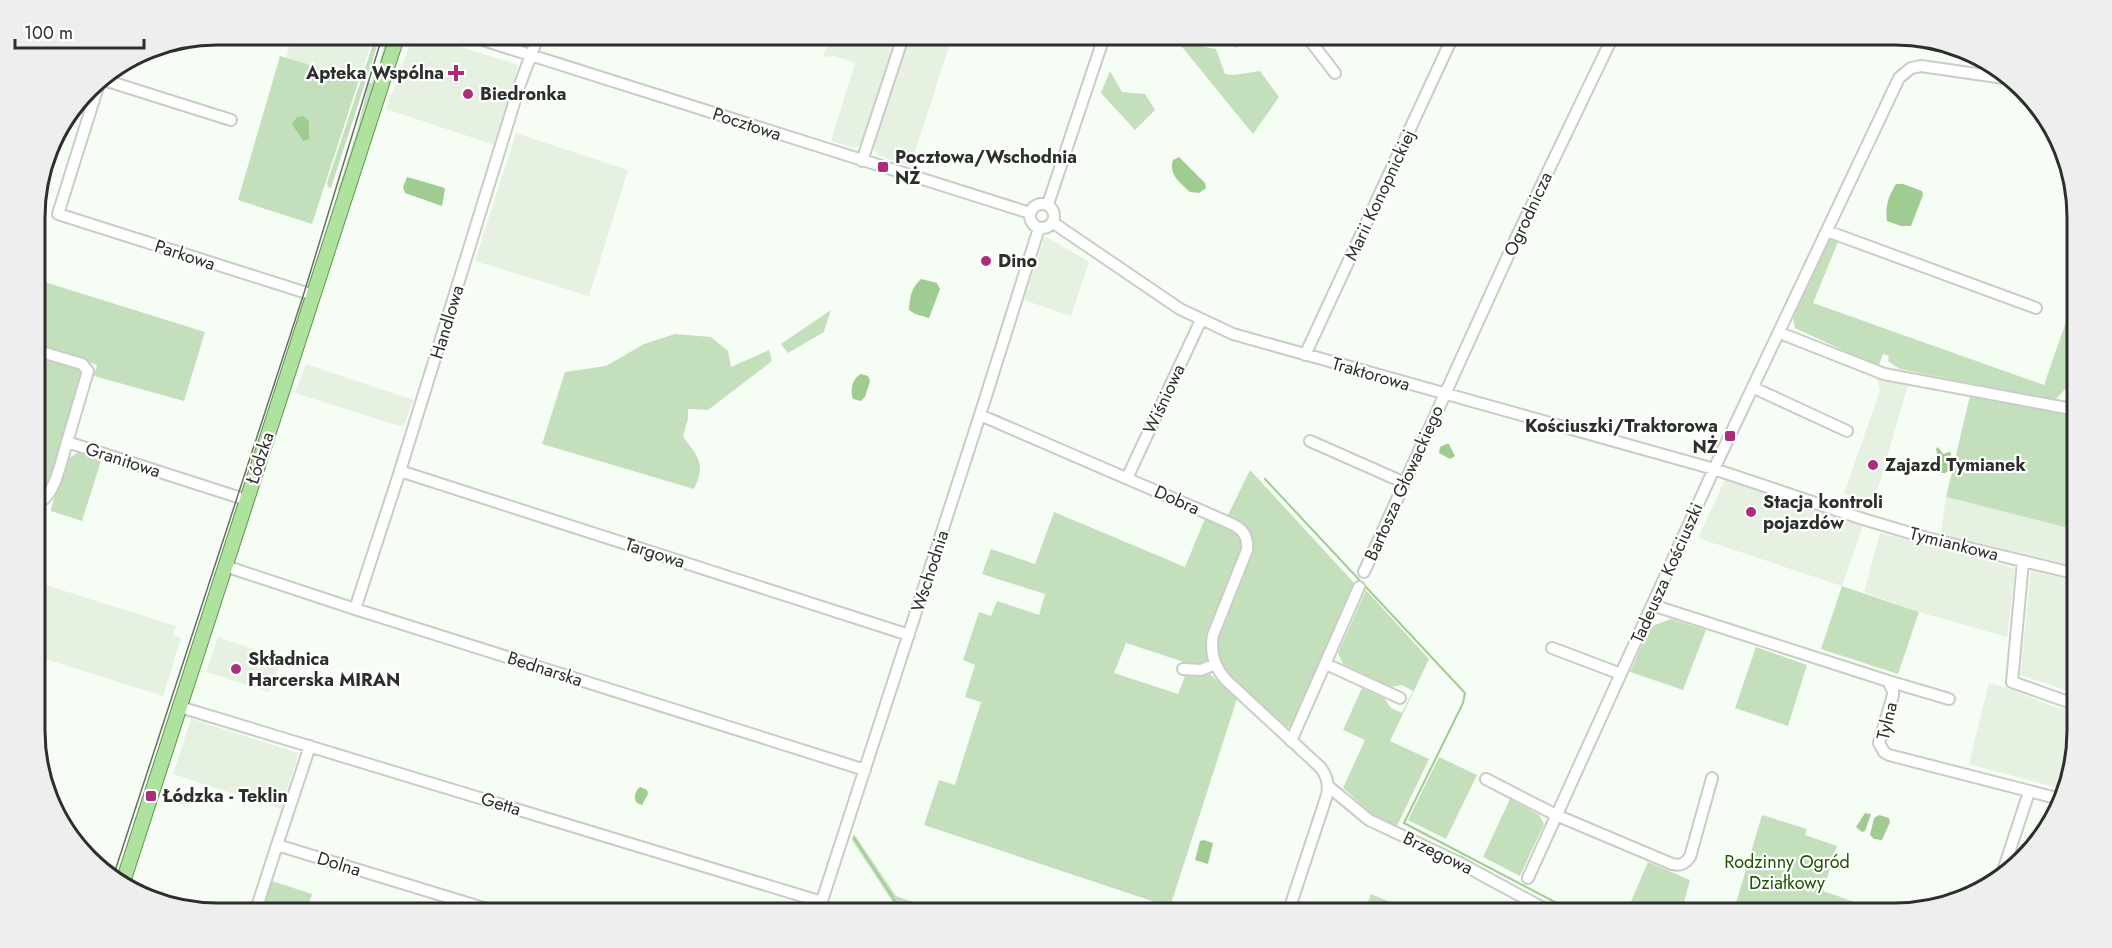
<svg xmlns="http://www.w3.org/2000/svg" width="2112" height="948" viewBox="0 0 2112 948" font-family="Jost,sans-serif">
  <style>
    .built { fill: #e6f1e2 }
    .green { fill: #c4dfbc }
    .water { fill: #a0cc92 }
    .lines { fill: none; stroke-linecap: round; stroke-linejoin: round }
    .stream { stroke: #a0cc92; stroke-width: 2 }
    .minor-casing { stroke: #c8cec6; stroke-width: 14 }
    .major-casing { stroke: #5f964d; stroke-width: 16 }
    .minor { stroke: #fff; stroke-width: 10 }
    .major { stroke: #afe19f; stroke-width: 14 }
    .tram { stroke: #696c67; stroke-width: 1.5 }
    .poi-dot { fill: #ae2d7a; stroke: #fff; stroke-width: 2 }
    .labels { text-anchor: middle; stroke-width: 4.5; stroke-linejoin: round; paint-order: stroke }
    .poi-label { font-size: 18px; font-weight: bold; fill: #2d2f2c; stroke: #fff; text-anchor: start }
    .street-label { font-size: 18px; fill: #2d2f2c; stroke: #fff }
    .park-label { font-size: 18px; fill: #1c5501; stroke: #fff }
    .rim { fill: none; stroke: #2d2f2c; stroke-width: 3 }
  </style>
  <rect width="100%" height="100%" fill="#f6fdf4"/>
  <path class="built" d="M 414,34 L 423,35 L 518,65 L 495,145 L 386,109 Z
    M 293,35 L 374,35 L 359,80 L 286,58 Z
    M 492,35 L 530,34 L 530,35 L 525,45 Z
    M 830,35 L 899,35 L 864,143 L 854,148 L 831,141 L 855,63 L 834,56 L 823,57 Z
    M 909,35 L 953,35 L 910,166 L 877,155 L 872,145 Z
    M 516,133 L 628,170 L 589,296 L 475,261 Z
    M 1045,236 L 1089,262 L 1071,316 L 1024,300 Z
    M 306,364 L 414,400 L 403,427 L 295,393 Z
    M 1877,378 L 1908,385 L 1874,502 L 1844,494 L 1880,390 Z
    M 1725,480 L 1863,526 L 1842,586 L 1698,538 Z
    M 1946,497 L 2073,529 L 2077,526 L 2077,566 L 1941,534 Z
    M 1880,533 L 2015,568 L 2007,637 L 1919,612 L 1864,592 Z
    M 2031,571 L 2077,582 L 2077,694 L 2020,675 Z
    M 36,582 L 176,626 L 173,635 L 181,638 L 163,696 L 36,656 Z
    M 218,637 L 282,659 L 269,692 L 206,672 Z
    M 1989,683 L 2008,688 L 2052,706 L 2077,712 L 2077,732 L 2066,790 L 1969,764 Z
    M 191,719 L 299,753 L 281,809 L 173,774 Z"/>
  <path class="green" d="M 1203,35 L 1224,35 L 1236,41 L 1237,48 Z
    M 378,37 L 380,37 L 331,188 L 328,187 L 327,183 L 375,38 L 377,39 Z
    M 386,39 L 389,40 L 340,191 L 338,190 L 357,131 L 369,82 L 372,83 L 377,65 L 379,65 Z
    M 1178,42 L 1216,49 L 1225,74 L 1234,75 L 1260,71 L 1279,97 L 1253,134 Z
    M 280,56 L 359,80 L 312,224 L 238,200 Z
    M 1110,71 L 1122,92 L 1145,94 L 1155,110 L 1135,130 L 1101,93 Z
    M 1829,238 L 1838,242 L 1813,303 L 2044,385 L 2076,293 L 2077,389 L 2068,386 L 2055,400 L 1900,369 L 1888,361 L 1889,356 L 1883,354 L 1879,365 L 1875,365 L 1795,328 L 1793,318 Z
    M 35,279 L 205,332 L 184,401 L 94,376 L 97,365 L 35,346 Z
    M 831,310 L 824,332 L 788,353 L 781,344 Z
    M 675,334 L 711,337 L 728,351 L 731,367 L 769,350 L 772,361 L 708,410 L 688,409 L 688,419 L 683,436 C 699,459 706,463 694,489 L 542,444 L 565,372 L 606,366 L 644,344 Z
    M 35,353 L 77,366 L 84,375 L 50,486 L 46,491 L 36,498 Z
    M 1970,396 L 2077,416 L 2077,526 L 2073,529 L 1946,497 Z
    M 84,452 L 100,456 L 101,461 L 82,521 L 51,511 L 51,509 L 66,460 L 77,453 Z
    M 1250,470 L 1356,585 L 1292,728 L 1285,726 C 1264,708 1238,692 1222,670 C 1202,644 1244,581 1250,552 L 1227,517 Z
    M 1054,512 L 1185,567 L 1206,516 C 1221,524 1239,528 1243,546 L 1209,634 L 1207,664 L 1196,666 L 1126,643 L 1114,673 L 1178,694 L 1185,676 L 1209,673 L 1237,699 L 1170,907 L 924,825 L 939,780 L 955,785 L 981,702 L 965,697 L 975,665 L 963,660 L 979,612 L 991,616 L 997,601 L 1039,615 L 1045,594 L 982,574 L 991,549 L 1035,564 Z
    M 1842,586 L 1919,612 L 1898,674 L 1821,649 Z
    M 1366,590 L 1429,659 L 1390,741 L 1429,759 L 1397,826 C 1376,821 1359,801 1343,788 L 1365,740 L 1311,715 L 1343,730 L 1362,688 L 1385,699 L 1391,708 L 1402,713 L 1413,691 L 1402,685 L 1391,687 L 1343,664 L 1338,653 Z
    M 1671,619 L 1706,630 L 1683,690 L 1630,672 L 1650,627 Z
    M 1756,647 L 1807,665 L 1788,726 L 1735,708 Z
    M 1439,757 L 1477,775 L 1446,839 L 1408,820 Z
    M 1510,799 L 1539,815 L 1544,824 L 1520,876 L 1483,857 Z
    M 1762,815 L 1807,829 L 1805,835 L 1837,846 L 1823,891 L 1872,908 L 1870,913 L 1733,913 Z
    M 854,834 L 896,896 L 943,913 L 900,913 L 852,840 Z
    M 1648,862 L 1690,880 L 1681,913 L 1626,913 Z
    M 272,881 L 312,894 L 306,913 L 262,913 Z
    M 1371,894 L 1417,913 L 1364,913 Z"/>
  <path class="water" d="M 303,116 L 309,121 L 309,139 L 303,141 L 292,124 L 297,117 Z
    M 1179,157 L 1205,183 L 1206,188 L 1199,193 L 1190,192 C 1181,183 1168,175 1173,160 Z
    M 407,177 L 442,187 L 445,189 L 442,206 L 405,193 L 403,187 Z
    M 1896,184 L 1903,184 L 1922,191 L 1923,195 L 1911,226 L 1901,226 L 1887,221 C 1885,206 1888,197 1896,184 Z
    M 921,279 L 937,283 L 940,289 L 929,318 L 915,314 L 909,310 C 910,297 911,288 921,279 Z
    M 861,374 L 868,376 L 870,381 L 865,397 L 861,401 L 853,399 C 850,391 852,378 861,374 Z
    M 1446,444 L 1449,444 L 1455,456 L 1450,459 L 1439,453 L 1440,447 Z
    M 1938,447 L 1943,454 L 1949,452 L 1951,453 L 1948,471 L 1945,473 L 1941,473 L 1937,470 L 1939,462 L 1936,449 Z
    M 640,787 L 647,790 L 648,794 L 642,805 L 637,803 C 633,798 635,791 640,787 Z
    M 1865,813 L 1871,814 L 1865,831 L 1862,832 L 1856,827 Z
    M 1879,815 L 1889,818 L 1890,822 L 1882,840 L 1874,839 L 1870,835 L 1874,818 Z
    M 1204,840 L 1213,843 L 1208,864 L 1195,860 L 1200,841 Z"/>
  <g class="lines">
    <path class="stream" d="M 1265,479 L 1465,693 L 1463,703 L 1404,823 L 1576,913
      M 854,838 L 903,913"/>
    <defs>
      <path id="minor" d="M 464,34 L 1030,213
        M 1305,34 L 1335,73
        M 101,77 L 58,214 L 313,295
        M 101,79 L 231,120
        M 862,161 L 904,34
        M1030 216a12 12 0 1 1 24 0a12 12 0 1 1-24 0Z
        M 1048,204 L 1105,34
        M 1052,222 L 1180,309 L 1233,334 L 1714,469 L 1863,519 L 1927,538 L 2077,574
        M 1827,231 L 2036,308
        M 1780,333 L 1884,374 L 2077,410
        M 35,350 L 82,364 L 88,371 L 67,442
        M 1305,355 L 1454,34
        M 1754,388 L 1847,431
        M 980,415 L 1216,517 C 1233,525 1249,527 1247,550 L 1213,635 C 1210,652 1214,667 1226,680 L 1321,768 C 1328,778 1330,787 1326,798 L 1288,913
        M 1310,441 L 1405,483
        M 400,471 L 909,635
        M 1127,478 L 1201,320
        M 36,503 C 55,499 61,460 67,442 L 247,500
        M 2023,561 L 2012,682 L 2077,705
        M 225,566 L 355,609 L 865,770
        M 1364,572 L 1517,236 L 1614,34
        M 1652,605 L 1888,681 L 1893,691 L 1893,695 L 1879,743 L 1884,752 L 1889,755 L 2064,800
        M 355,609 L 400,471 L 520,84 L 539,34
        M 1552,648 L 1621,674
        M 1326,664 L 1400,698
        M 1183,669 L 1201,670 L 1215,664
        M 1888,681 L 1949,699
        M 180,707 L 822,902
        M 1291,741 L 1359,587
        M 310,746 L 277,845 L 500,913
        M 1486,779 L 1556,815 L 1672,864 C 1680,866 1685,864 1690,857 L 1712,778
        M 1328,786 L 1369,820 L 1458,862 L 1552,913
        M 1528,878 L 1714,469 L 1899,78 L 1911,68 L 1921,66 L 2004,78
        M 2000,880 L 2029,792
        M 820,907 L 839,913
        M 255,913 L 277,845
        M 818,913 L 980,415 L 1039,228"/>
      <path id="major" d="M 123,882 L 398,34"/>
    </defs>
    <use href="#minor" class="minor-casing"/>
    <use href="#major" class="major-casing"/>
    <use href="#minor" class="minor"/>
    <use href="#major" class="major"/>
    <path class="tram" d="M 114,874 L 304,293 L 383,34"/>
  </g>
  <g class="poi-dot">
    <path d="M453 64h6v6h6v6h-6v6h-6v-6h-6v-6h6z"/>
    <circle cx="468" cy="94" r="6"/>
    <rect x="877" y="161" width="12" height="12" rx="3"/>
    <circle cx="986" cy="261" r="6"/>
    <rect x="1724" y="430" width="12" height="12" rx="3"/>
    <circle cx="1873" cy="465" r="6"/>
    <circle cx="1751" cy="512" r="6"/>
    <circle cx="236" cy="669" r="6"/>
    <rect x="145" y="790" width="12" height="12" rx="3"/>
  </g>
  <g class="labels">
    <g class="poi-label">
      <text x="444" y="79" text-anchor="end">Apteka Wspólna</text>
      <text x="480" y="100">Biedronka</text>
      <text x="895" y="163">Pocztowa/Wschodnia<tspan x="895" dy="21">NŻ</tspan></text>
      <text x="998" y="267">Dino</text>
      <text x="1718" y="432" text-anchor="end">Kościuszki/Traktorowa<tspan x="1718" dy="21">NŻ</tspan></text>
      <text x="1885" y="471">Zajazd Tymianek</text>
      <text x="1763" y="508">Stacja kontroli<tspan x="1763" dy="21">pojazdów</tspan></text>
      <text x="248" y="665">Składnica<tspan x="248" dy="21">Harcerska MIRAN</tspan></text>
      <text x="163" y="802">Łódzka - Teklin</text>
    </g>
    <g class="street-label">
      <text transform="translate(747 124) rotate(18)" y="6">Pocztowa</text>
      <text transform="translate(1380 195) rotate(-65)" y="6">Marii Konopnickiej</text>
      <text transform="translate(1528 214) rotate(-65)" y="6">Ogrodnicza</text>
      <text transform="translate(185 255) rotate(18)" y="6">Parkowa</text>
      <text transform="translate(447 322) rotate(-73)" y="6">Handlowa</text>
      <text transform="translate(1371 374) rotate(16)" y="6">Traktorowa</text>
      <text transform="translate(1164 399) rotate(-65)" y="6">Wiśniowa</text>
      <text transform="translate(260 458) rotate(-72)" y="6">Łódzka</text>
      <text transform="translate(123 460) rotate(18)" y="6">Granitowa</text>
      <text transform="translate(1404 483) rotate(-66)" y="6">Bartosza Głowackiego</text>
      <text transform="translate(1177 500) rotate(24)" y="6">Dobra</text>
      <text transform="translate(1954 544) rotate(14)" y="6">Tymiankowa</text>
      <text transform="translate(655 553) rotate(18)" y="6">Targowa</text>
      <text transform="translate(930 571) rotate(-72)" y="6">Wschodnia</text>
      <text transform="translate(1667 573) rotate(-66)" y="6">Tadeusza Kościuszki</text>
      <text transform="translate(545 669) rotate(18)" y="6">Bednarska</text>
      <text transform="translate(1887 721) rotate(-77)" y="6">Tylna</text>
      <text transform="translate(501 804) rotate(17)" y="6">Getta</text>
      <text transform="translate(1438 853) rotate(26)" y="6">Brzegowa</text>
      <text transform="translate(339 864) rotate(17)" y="6">Dolna</text>
    </g>
    <g class="park-label">
      <text x="1787" y="868">Rodzinny Ogród<tspan x="1787" dy="21">Działkowy</tspan></text>
    </g>
  </g>
  <path d="M0 0H2112V948H0ZM217 45H1895A172 172 0 0 1 2067 217V731A172 172 0 0 1 1895 903H217A172 172 0 0 1 45 731V217A172 172 0 0 1 217 45Z" fill="#eee" fill-rule="evenodd"/>
  <path class="rim" d="M217 45H1895A172 172 0 0 1 2067 217V731A172 172 0 0 1 1895 903H217A172 172 0 0 1 45 731V217A172 172 0 0 1 217 45Z"/>
  <path d="M15 39v9h129v-9" fill="none" stroke="#2d2f2c" stroke-width="3"/>
  <text x="24" y="39" font-size="18" fill="#2d2f2c" stroke="#ffffff" stroke-width="4.5" paint-order="stroke">100 m</text>
</svg>
